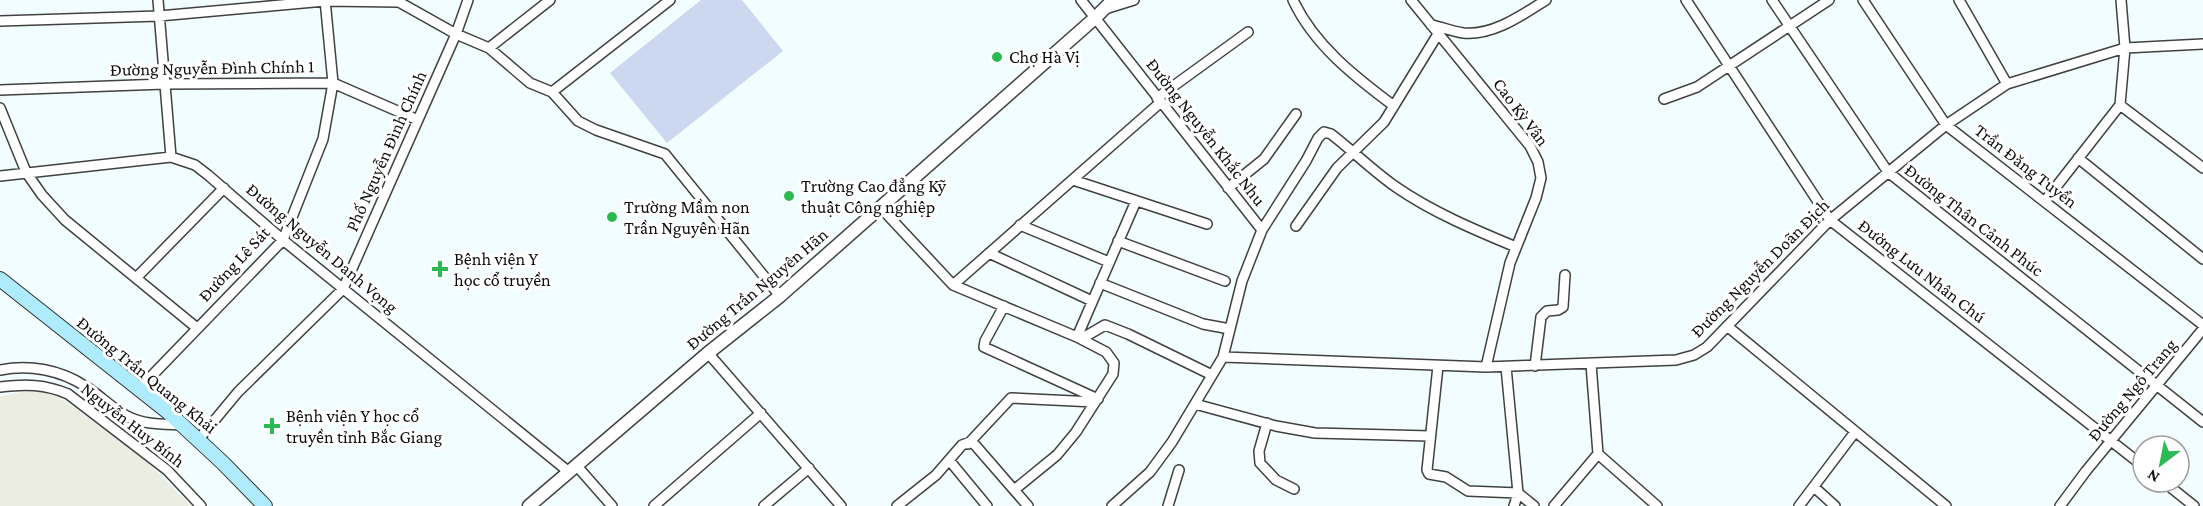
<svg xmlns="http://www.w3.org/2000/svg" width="2203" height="506" viewBox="0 0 2203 506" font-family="'Crimson Pro',serif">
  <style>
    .industrial { fill: #ebede3 }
    .pitch { fill: #ccd8f0 }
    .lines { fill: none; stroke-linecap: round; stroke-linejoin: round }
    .minor-casing { stroke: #414141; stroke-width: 12 }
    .tertiary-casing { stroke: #414141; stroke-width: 15 }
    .secondary-casing { stroke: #303030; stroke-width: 16 }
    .minor { stroke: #fff; stroke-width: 9 }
    .tertiary { stroke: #fff; stroke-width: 12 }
    .secondary { stroke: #aeebfc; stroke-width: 14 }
    .poi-dot { fill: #2bba54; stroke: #fff; stroke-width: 2 }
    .labels { text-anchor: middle; stroke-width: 6; stroke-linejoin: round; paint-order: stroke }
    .poi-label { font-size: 18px; fill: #0e0e0e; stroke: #fff; text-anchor: start }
    .street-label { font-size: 18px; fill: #0e0e0e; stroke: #fff }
  </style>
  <rect width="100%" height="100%" fill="#f1fdfe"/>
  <path class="industrial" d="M 45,391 L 65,401 L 141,456 L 191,506 L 0,506 L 0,396 L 22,392 Z"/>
  <path class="pitch" d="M 701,0 L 742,0 L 783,51 L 667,143 L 610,73 Z"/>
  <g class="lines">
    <defs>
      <path id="minor" d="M 158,0 L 171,157 L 195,165 L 208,175 L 283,240 L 569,472
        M 1081,0 L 1262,230 L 1242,281 L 1223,357 L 1172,442 L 1150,472 L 1112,506
        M 1293,0 C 1314,45 1355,77 1394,106
        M 1411,0 L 1530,146 L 1538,162 L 1541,178 L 1536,198 L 1510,263 L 1486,367
        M 1686,0 L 1830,220 L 2143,466
        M 1772,0 L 1888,172 L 2203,422
        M 1863,0 L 1946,125 L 2203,325
        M 1959,0 L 2007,84
        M 2121,0 L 2125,48 L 2120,105 L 2203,168
        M 1105,9 L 1134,0
        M 0,21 L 159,16 L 325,1 L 399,2 L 456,34 L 489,48 L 530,83 L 552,92 L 578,121 L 596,130 L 665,154 L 780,296
        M 1431,25 C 1441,27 1452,31 1463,33 C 1493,36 1522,15 1546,0
        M 489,48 L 550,0
        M 0,90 L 164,84 L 333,83 L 418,120
        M 552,92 L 670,0
        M 1157,98 L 1248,32
        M 1664,99 L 1697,87 L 1829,0
        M 0,108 L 26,172 L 42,195 L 65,220 L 197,328
        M 2078,158 L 2203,259
        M 0,176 L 171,157
        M 1073,180 L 1207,224
        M 1228,188 L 1264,159 L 1296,114
        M 2045,201 L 2120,105
        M 881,208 L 953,285 L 1077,337 L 1106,352 L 1114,363 L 1113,374 L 1076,432 L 1057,455 L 1014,490
        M 1020,225 L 1109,262
        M 1296,226 L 1337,168 L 1384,122 L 1438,34
        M 1262,230 L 1306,161 L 1318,138 L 1324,132 L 1331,134 C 1353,151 1373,171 1396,187 C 1432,212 1475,230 1516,247
        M 1118,241 L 1225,281
        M 989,253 L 1092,301
        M 137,277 L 224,188
        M 1100,283 L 1203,324 L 1230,329
        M 953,285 L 1161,102
        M 1004,306 L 985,341 L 984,347 L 1098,399
        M 1727,326 L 1946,506
        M 1077,337 L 1136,201
        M 1081,339 L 1105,325 L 1128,334 L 1212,375
        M 708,353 L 841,506
        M 1223,357 L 1486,367 L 1676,360 L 1694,355 L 1707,347 L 1830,220 L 1946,125 L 2007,84 L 2125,48 L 2203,44
        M 1591,364 L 1598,454 L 1657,506
        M 1438,366 L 1427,470 L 1429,474 L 1446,477 L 1468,491 L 1518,493 L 1514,506
        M 1535,366 L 1541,317 L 1547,311 L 1558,310 L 1563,307 L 1565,275
        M 1506,367 L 1518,493 L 1534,506
        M 0,370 C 30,364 60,370 85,386 C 100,395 111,408 127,416 C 143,425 164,424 182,425
        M 0,387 C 25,384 45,384 68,394 L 167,470 L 201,506
        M 139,389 L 283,240 L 323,139 L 333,83 L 325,0
        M 1195,404 L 1276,426 L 1315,433 L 1430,436
        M 1267,423 L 1259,451 L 1260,463 L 1276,480 L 1294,489
        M 199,439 L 238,392 L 343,289 L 456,34 L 468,0
        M 968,444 L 1011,398 L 1095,402
        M 949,460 L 987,506
        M 576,465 L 612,506
        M 2164,482 L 2194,506
        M 1814,487 L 1835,506
        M 654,506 L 761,413
        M 764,506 L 809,468
        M 897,506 L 936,475 L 962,445 L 970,442 L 975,445 L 1028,506
        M 1168,506 L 1179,470
        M 1554,506 L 1598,454
        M 1799,506 L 1855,432
        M 2060,506 L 2086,471 L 2203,329"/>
      <path id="tertiary" d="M 529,506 L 708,353 L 780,296 L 1095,18 L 1113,0"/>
      <path id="secondary" d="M 0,279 L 168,412 L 223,463 L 265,506"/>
    </defs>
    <use href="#minor" class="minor-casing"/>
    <use href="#tertiary" class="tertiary-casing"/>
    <use href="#secondary" class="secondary-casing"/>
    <use href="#minor" class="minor"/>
    <use href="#tertiary" class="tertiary"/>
    <use href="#secondary" class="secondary"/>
  </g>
  <g class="poi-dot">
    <circle cx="997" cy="57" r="6"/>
    <circle cx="789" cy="196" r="6"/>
    <circle cx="612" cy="217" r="6"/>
    <path d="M437 260h6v6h6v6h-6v6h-6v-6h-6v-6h6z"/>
    <path d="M269 417h6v6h6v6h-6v6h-6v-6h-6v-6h6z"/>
  </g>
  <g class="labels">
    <g class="poi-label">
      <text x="1009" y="63">Chợ Hà Vị</text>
      <text x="801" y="192">Trường Cao đẳng Kỹ<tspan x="801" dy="21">thuật Công nghiệp</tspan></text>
      <text x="624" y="213">Trường Mầm non<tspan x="624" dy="21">Trần Nguyên Hãn</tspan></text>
      <text x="454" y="265">Bệnh viện Y<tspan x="454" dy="21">học cổ truyền</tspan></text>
      <text x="286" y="422">Bệnh viện Y học cổ<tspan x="286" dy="21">truyền tỉnh Bắc Giang</tspan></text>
    </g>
    <g class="street-label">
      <text transform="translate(212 68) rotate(-1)" y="6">Đường Nguyễn Đình Chính 1</text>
      <text transform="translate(1521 112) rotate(53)" y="6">Cao Kỳ Vân</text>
      <text transform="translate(1206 132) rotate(52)" y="6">Đường Nguyễn Khắc Nhu</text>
      <text transform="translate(386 151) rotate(-66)" y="6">Phố Nguyễn Đình Chính</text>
      <text transform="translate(2026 166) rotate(38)" y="6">Trần Đăng Tuyển</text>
      <text transform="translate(1974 220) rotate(38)" y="6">Đường Thân Cảnh Phúc</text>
      <text transform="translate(322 248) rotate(40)" y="6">Đường Nguyễn Danh Vọng</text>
      <text transform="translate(234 264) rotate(-47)" y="6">Đường Lê Sát</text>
      <text transform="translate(1760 268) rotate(-45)" y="6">Đường Nguyễn Doãn Địch</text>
      <text transform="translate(1922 271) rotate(38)" y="6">Đường Lưu Nhân Chú</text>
      <text transform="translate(757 289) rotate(-40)" y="6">Đường Trần Nguyên Hãn</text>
      <text transform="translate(147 375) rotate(39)" y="6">Đường Trần Quang Khải</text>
      <text transform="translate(2132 390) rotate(-50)" y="6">Đường Ngô Trang</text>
      <text transform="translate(133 425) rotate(38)" y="6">Nguyễn Huy Bính</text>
    </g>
  </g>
  <g transform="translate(2161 464) rotate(212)"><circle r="28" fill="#ffffff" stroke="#9f9f9f" stroke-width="1.5"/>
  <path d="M0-4.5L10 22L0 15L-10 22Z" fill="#2bba54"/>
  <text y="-9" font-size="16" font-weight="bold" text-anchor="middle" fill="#0e0e0e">N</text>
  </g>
</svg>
